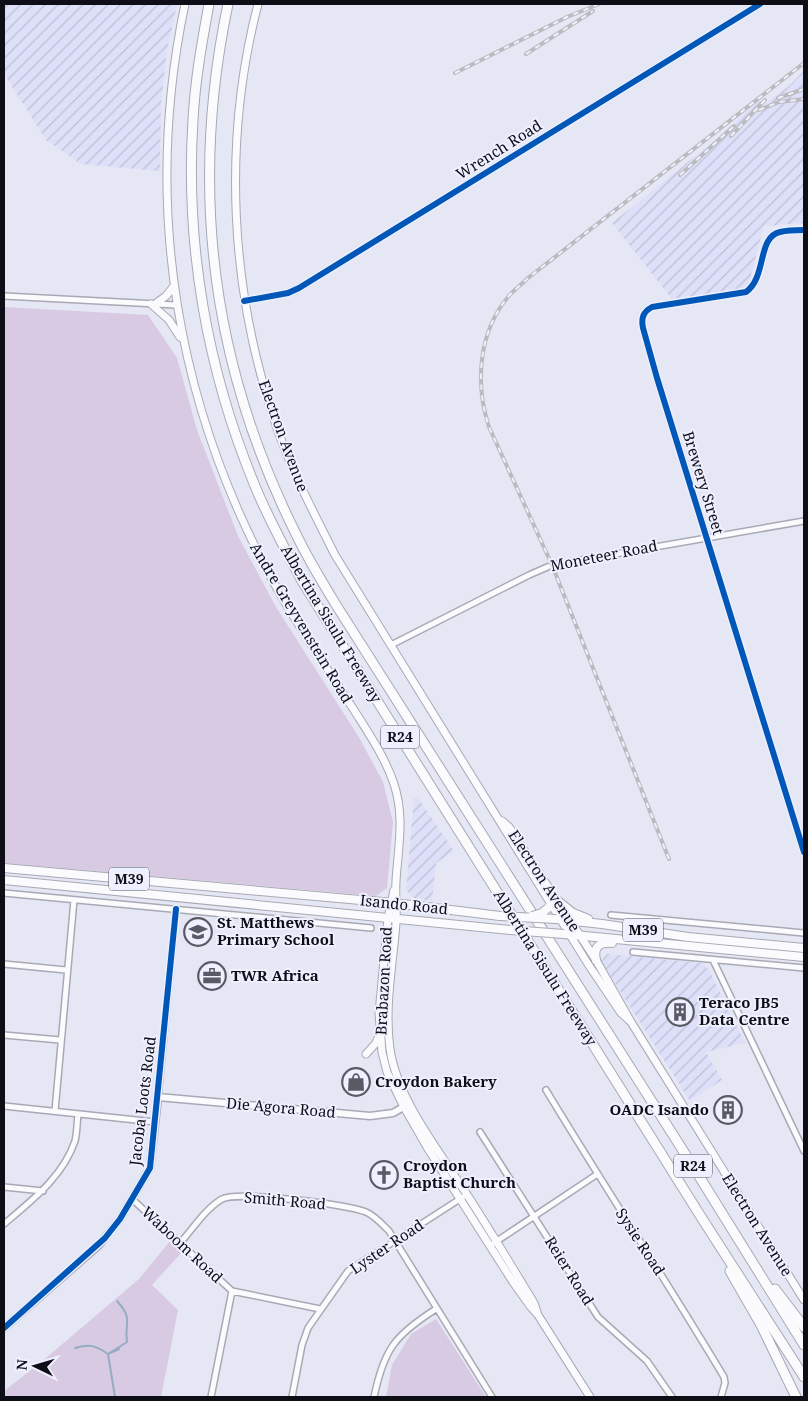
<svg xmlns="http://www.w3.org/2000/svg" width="808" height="1401" viewBox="0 0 808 1401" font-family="'Noto Serif',serif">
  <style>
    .industrial { fill: url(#industrial-furrows) }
    .green { fill: #d8cae2 }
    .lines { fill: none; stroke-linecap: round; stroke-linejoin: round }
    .stream { stroke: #95adc3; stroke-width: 2 }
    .minor-casing { stroke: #a8a9b4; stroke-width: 8 }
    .tertiary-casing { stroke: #a8a9b4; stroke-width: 9 }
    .secondary-casing { stroke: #a8a9b4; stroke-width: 9 }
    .primary-casing { stroke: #a8a9b4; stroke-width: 10 }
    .motorway-casing { stroke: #a8a9b4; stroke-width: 11 }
    .minor { stroke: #fbfbfe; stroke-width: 5 }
    .tertiary { stroke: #fbfbfe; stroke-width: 6 }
    .secondary { stroke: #fbfbfe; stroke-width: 7 }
    .primary { stroke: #fbfbfe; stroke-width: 8 }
    .motorway { stroke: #fbfbfe; stroke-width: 9 }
    .rail-casing { stroke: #babbbe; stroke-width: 4 }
    .rail { stroke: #eef0ff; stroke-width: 2; stroke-dasharray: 5.5; stroke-linecap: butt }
    .primary-bridge-casing { stroke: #a8a9b4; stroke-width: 10; stroke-linecap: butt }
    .primary-bridge { stroke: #fbfbfe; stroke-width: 8 }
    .cycleway-casing { stroke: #eef0ff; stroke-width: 9 }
    .cycleway { stroke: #0057b8; stroke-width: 6 }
    .labels { text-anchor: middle; stroke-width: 4; stroke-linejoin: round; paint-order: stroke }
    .shield { fill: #eef0ff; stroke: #50525c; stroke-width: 1 }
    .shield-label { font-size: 14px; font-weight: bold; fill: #0d0e16 }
    .street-label { font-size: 15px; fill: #0d0e16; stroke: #eef0ff }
    .poi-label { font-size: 15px; font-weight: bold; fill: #0d0e16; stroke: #eef0ff; text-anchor: start }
  </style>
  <defs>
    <pattern id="industrial-furrows" width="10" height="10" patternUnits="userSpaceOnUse" patternTransform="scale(1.25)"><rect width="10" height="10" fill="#dde0f8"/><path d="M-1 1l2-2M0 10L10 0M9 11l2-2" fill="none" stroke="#bcbfd4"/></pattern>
  </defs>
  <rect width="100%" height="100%" fill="#e5e7f5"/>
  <path class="industrial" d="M 4,4 L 177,4 L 167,50 L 161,103 L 160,171 L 81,164 L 46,140 L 4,74 Z
    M 804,71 L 804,223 L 764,226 L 749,282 L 742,289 L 672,299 L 612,223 L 708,146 L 760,100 L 764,104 L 789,86 Z
    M 418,798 L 454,851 L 436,863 L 432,901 L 415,899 L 406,890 L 414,799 Z
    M 607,954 L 702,963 L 709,970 L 745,1043 L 706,1052 L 722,1080 L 690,1101 L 601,961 Z"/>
  <path class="green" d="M 4,307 L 148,315 L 177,358 L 197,430 L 238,536 L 276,607 L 360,739 L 383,782 L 393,822 L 387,888 L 376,896 L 4,863 Z
    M 170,1241 L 183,1251 L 152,1285 L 178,1310 L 161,1397 L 4,1397 L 4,1391 L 40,1363 L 139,1279 Z
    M 436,1319 L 486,1397 L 386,1397 L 392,1365 L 411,1334 Z"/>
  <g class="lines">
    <path class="stream" d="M 117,1301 C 134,1320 124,1321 127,1342 L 108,1354 L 119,1349
      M 75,1348 C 90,1344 95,1345 108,1354 L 115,1397"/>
    <defs>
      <path id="minor" d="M 804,230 C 797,230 788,230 780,232 C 757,237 767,277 746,292 L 652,307 C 643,312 641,318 643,328 L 657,378 L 804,852
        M 4,296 L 176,305
        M 244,301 L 288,293 L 299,288 L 760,4
        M 391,645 L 529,575 L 552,565 L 804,521
        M 4,893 L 371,928
        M 611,915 L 804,933
        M 633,952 L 804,968
        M 713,960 L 804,1151
        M 4,964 L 66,970
        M 4,1035 L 60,1040
        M 546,1090 C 604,1186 666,1280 724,1377 L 725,1383 L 721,1397
        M 158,1097 L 176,909
        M 4,1106 L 155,1122
        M 55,1111 L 74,900
        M 480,1132 L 598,1317 L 647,1361 L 672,1397
        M 4,1187 L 43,1191
        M 132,1199 L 232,1291 L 320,1309
        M 4,1224 C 31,1201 63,1177 75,1141 C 77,1133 77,1123 78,1114
        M 180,1243 C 193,1229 205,1209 222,1199 C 238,1191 347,1204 366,1212 C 375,1216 382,1224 389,1231 L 492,1397
        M 494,1243 L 596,1175
        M 211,1397 L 232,1291
        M 292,1397 L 302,1345 L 308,1328 L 348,1271 L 463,1197
        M 374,1397 C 384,1349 395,1335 436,1309"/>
      <path id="tertiary" d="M 4,1328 L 99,1245 L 120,1219 L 150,1168 L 158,1097 L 370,1116 L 393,1113 L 407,1105"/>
      <path id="secondary" d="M 185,4 C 142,208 177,411 279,592 C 302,632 329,671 354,710 C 369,734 385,757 394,784 C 405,817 398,848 396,881 C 395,895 397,909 396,923 C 393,964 384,1007 390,1049 C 397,1098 437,1148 464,1190 C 488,1227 511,1265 534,1303 L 538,1315
        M 258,4 C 222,143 230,292 277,428 C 292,472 314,513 335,555 L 588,964 L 621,1013 L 631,1022
        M 151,304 L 169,320 L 180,337
        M 155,304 L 166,296 L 174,286
        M 502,821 L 509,827 L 596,960 L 631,1022 L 804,1300
        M 394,890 L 388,918 L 379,1013 L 382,1052 L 387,1072 L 404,1107 L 427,1147 L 513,1282 L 530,1306 L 538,1315 L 590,1397
        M 366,1054 L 376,1043 L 379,1036"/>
      <path id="primary" d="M 4,868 L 394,903 L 500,916
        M 4,880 L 511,930
        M 558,901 L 573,913 L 588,919
        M 556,919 L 602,924 L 688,937 L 804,948
        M 564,934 L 804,957
        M 596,960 C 593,947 599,942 612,943"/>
      <path id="motorway" d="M 209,4 C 202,42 195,81 193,120 C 185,245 207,370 255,486 C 268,518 285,549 302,581 L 703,1220 L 804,1377
        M 228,4 C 189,189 212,367 297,536 C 309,561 324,585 338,608 L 689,1160 L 804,1345
        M 730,1271 L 761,1325 L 796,1397
        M 775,1289 L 804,1327"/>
    </defs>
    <use href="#minor" class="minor-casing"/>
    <use href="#tertiary" class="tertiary-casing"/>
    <use href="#secondary" class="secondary-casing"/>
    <use href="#primary" class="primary-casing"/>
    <use href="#motorway" class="motorway-casing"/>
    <use href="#minor" class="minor"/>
    <use href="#tertiary" class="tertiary"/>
    <use href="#secondary" class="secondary"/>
    <use href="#primary" class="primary"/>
    <use href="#motorway" class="motorway"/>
    <defs>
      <path id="rail" d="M 526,54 L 593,11
        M 455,73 L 567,17 L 599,4
        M 778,98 L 804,89
        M 759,110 L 779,102 L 804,99
        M 731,136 L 765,100
        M 680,175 L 734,126
        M 669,859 L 552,565 L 489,427 C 475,384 478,333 508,297 C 514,290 522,284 528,278 L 804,63"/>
    </defs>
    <use href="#rail" class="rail-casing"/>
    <use href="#rail" class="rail"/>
    <defs>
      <path id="primary-bridge" d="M 500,916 L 556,919
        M 532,916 L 542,913 L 548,908
        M 511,930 L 564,934"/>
    </defs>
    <use href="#primary-bridge" class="primary-bridge-casing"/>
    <use href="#primary-bridge" class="primary-bridge"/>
    <defs>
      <path id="cycleway" d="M 804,230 C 797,230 788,230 780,232 C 757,237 767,277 746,292 L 652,307 C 643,312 641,318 643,328 L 657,378 L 804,852
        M 244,301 L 288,293 L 299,288 L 760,4
        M 4,1328 L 105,1238 L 120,1219 L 150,1168 L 176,909"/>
    </defs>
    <use href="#cycleway" class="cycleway-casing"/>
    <use href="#cycleway" class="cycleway"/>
  </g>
  <defs>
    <symbol id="school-ring" viewBox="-11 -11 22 22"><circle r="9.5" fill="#eef0ff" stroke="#595a64" stroke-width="1.5"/><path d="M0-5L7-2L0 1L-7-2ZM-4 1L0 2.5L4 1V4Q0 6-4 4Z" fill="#595a64"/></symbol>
    <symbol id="office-ring" viewBox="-11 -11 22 22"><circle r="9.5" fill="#eef0ff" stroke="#595a64" stroke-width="1.5"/><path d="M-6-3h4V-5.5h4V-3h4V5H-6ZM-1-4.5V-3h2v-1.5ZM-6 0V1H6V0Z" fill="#595a64"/></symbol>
    <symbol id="building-ring" viewBox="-11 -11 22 22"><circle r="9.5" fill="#eef0ff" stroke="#595a64" stroke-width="1.5"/><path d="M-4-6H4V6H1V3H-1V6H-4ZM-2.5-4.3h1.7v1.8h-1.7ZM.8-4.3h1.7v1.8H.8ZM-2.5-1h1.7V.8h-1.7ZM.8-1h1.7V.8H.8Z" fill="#595a64"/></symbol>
    <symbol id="shop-ring" viewBox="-11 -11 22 22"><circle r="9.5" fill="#eef0ff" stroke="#595a64" stroke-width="1.5"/><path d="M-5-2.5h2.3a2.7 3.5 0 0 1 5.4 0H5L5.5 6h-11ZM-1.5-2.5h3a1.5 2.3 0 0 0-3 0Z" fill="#595a64"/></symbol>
    <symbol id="church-ring" viewBox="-11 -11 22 22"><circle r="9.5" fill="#eef0ff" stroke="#595a64" stroke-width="1.5"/><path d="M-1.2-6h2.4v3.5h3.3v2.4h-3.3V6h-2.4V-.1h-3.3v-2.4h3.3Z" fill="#595a64"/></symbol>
  </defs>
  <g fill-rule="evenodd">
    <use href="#school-ring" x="182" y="916" width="32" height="32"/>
    <use href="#office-ring" x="196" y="960" width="32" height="32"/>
    <use href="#building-ring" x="664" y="996" width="32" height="32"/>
    <use href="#shop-ring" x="340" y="1066" width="32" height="32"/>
    <use href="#building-ring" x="712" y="1094" width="32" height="32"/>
    <use href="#church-ring" x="368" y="1159" width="32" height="32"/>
  </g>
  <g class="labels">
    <g class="shield">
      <rect x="381" y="725.5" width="38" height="23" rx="4"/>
      <rect x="109" y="867.5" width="40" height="23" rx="4"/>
      <rect x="623" y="918.5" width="40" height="23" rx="4"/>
      <rect x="674" y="1154.5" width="38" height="23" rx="4"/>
    </g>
    <g class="shield-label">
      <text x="400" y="742">R24</text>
      <text x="129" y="884">M39</text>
      <text x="643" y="935">M39</text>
      <text x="693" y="1171">R24</text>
    </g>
    <g class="street-label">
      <text transform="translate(499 150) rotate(-32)" y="5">Wrench Road</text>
      <text transform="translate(283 436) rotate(70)" y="5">Electron Avenue</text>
      <text transform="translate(703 483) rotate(73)" y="5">Brewery Street</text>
      <text transform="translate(604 556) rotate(-11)" y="5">Moneteer Road</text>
      <text transform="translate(301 623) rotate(59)" y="5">Andre Greyvenstein Road</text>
      <text transform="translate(331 624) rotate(59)" y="5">Albertina Sisulu Freeway</text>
      <text transform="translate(544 881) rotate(57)" y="5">Electron Avenue</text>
      <text transform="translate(404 905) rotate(6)" y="5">Isando Road</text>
      <text transform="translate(545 968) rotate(58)" y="5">Albertina Sisulu Freeway</text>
      <text transform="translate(384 981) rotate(-87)" y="5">Brabazon Road</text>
      <text transform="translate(143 1101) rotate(-83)" y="5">Jacoba Loots Road</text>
      <text transform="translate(281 1108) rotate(5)" y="5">Die Agora Road</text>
      <text transform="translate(285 1201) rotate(5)" y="5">Smith Road</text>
      <text transform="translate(757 1225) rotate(58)" y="5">Electron Avenue</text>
      <text transform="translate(640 1242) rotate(57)" y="5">Sysie Road</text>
      <text transform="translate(182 1245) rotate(43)" y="5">Waboom Road</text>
      <text transform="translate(387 1247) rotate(-34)" y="5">Lyster Road</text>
      <text transform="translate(569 1271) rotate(58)" y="5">Reier Road</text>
    </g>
    <g class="poi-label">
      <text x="217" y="928">St. Matthews<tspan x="217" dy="17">Primary School</tspan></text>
      <text x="231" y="981">TWR Africa</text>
      <text x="699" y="1008">Teraco JB5<tspan x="699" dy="17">Data Centre</tspan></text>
      <text x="375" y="1087">Croydon Bakery</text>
      <text x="709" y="1115" text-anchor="end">OADC Isando</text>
      <text x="403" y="1171">Croydon<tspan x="403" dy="17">Baptist Church</tspan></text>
    </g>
  </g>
  <rect width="808" height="1401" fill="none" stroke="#0d0e16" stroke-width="10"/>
  <g transform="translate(35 1366) rotate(275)" stroke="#eef0ff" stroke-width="4" paint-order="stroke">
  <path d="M0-4L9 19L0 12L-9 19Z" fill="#0d0e16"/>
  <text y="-8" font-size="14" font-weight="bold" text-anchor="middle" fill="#0d0e16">N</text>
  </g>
</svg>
